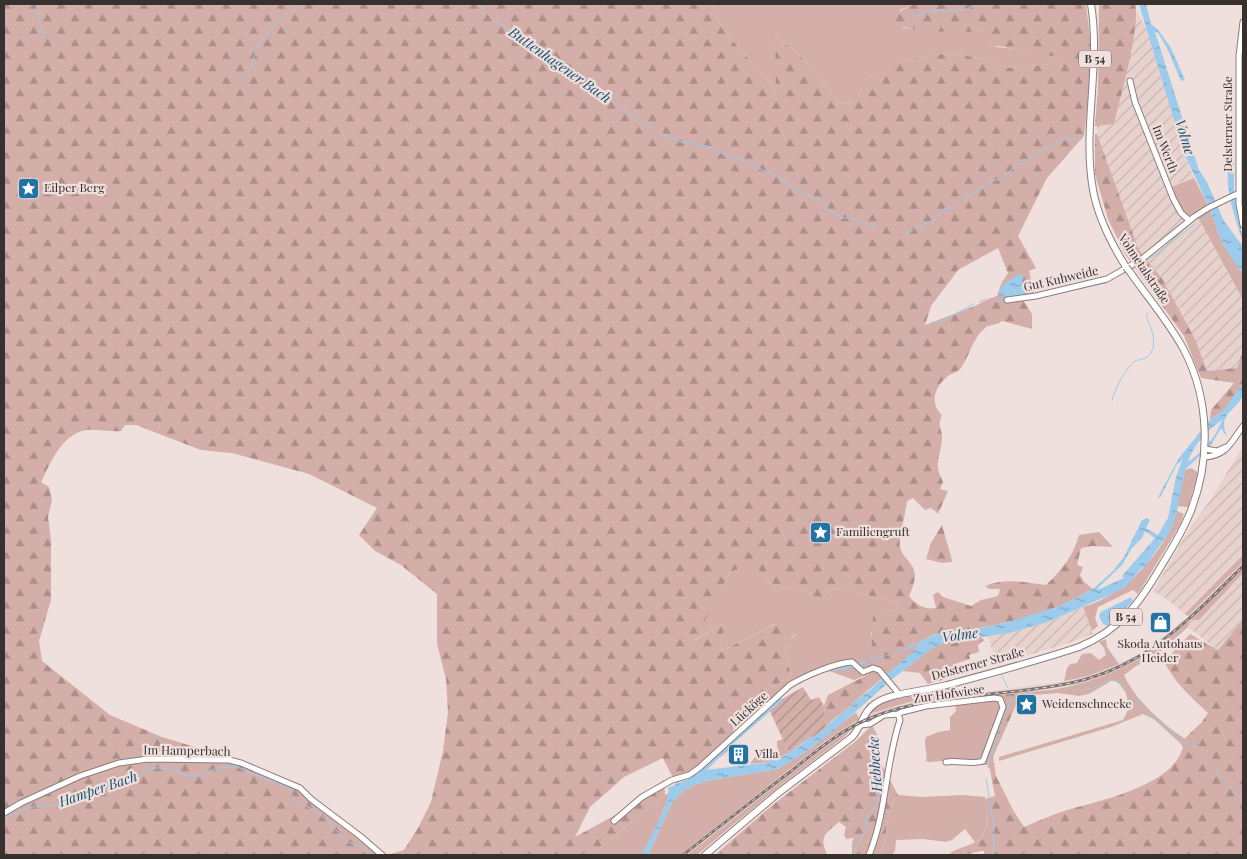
<svg xmlns="http://www.w3.org/2000/svg" width="1247" height="859" viewBox="0 0 1247 859" font-family="'Playfair Display',serif">
  <style>
    .built { fill: #e8d2ce }
    .industrial { fill: url(#industrial-furrows) }
    .grass { fill: #d4aea8 }
    .forest { fill: url(#forest-firs); fill-rule: evenodd }
    .garden { fill: url(#garden-furrows) }
    .water { fill: url(#water-ripples); fill-rule: evenodd }
    .lines { fill: none; stroke-linecap: round; stroke-linejoin: round }
    .stream { stroke: #9ccbec; stroke-width: 1 }
    .canal { stroke: #9ccbec; stroke-width: 4 }
    .minor-casing { stroke: #8b7e7c; stroke-width: 7 }
    .major-casing { stroke: #8b7e7c; stroke-width: 8 }
    .minor { stroke: #fff; stroke-width: 5 }
    .major { stroke: #fff; stroke-width: 6 }
    .rail-casing { stroke: #7d7472; stroke-width: 3 }
    .rail { stroke: #efe0dd; stroke-width: 1; stroke-dasharray: 4; stroke-linecap: butt }
    .major-bridge-casing { stroke: #8b7e7c; stroke-width: 8; stroke-linecap: butt }
    .major-bridge { stroke: #fff; stroke-width: 6 }
    .labels { text-anchor: middle; stroke-width: 4.5; stroke-linejoin: round; paint-order: stroke }
    .shield { fill: #efe0dd; stroke: #6e6563; stroke-width: 1 }
    .shield-label { font-size: 11px; font-weight: bold; fill: #36302f }
    .street-label { font-size: 12px; fill: #36302f; stroke: #efe0dd }
    .poi-label { font-size: 12px; fill: #36302f; stroke: #efe0dd; text-anchor: start }
    .water-label { font-size: 14px; font-style: italic; fill: #184e6f; stroke: #efe0dd }
  </style>
  <defs>
    <pattern id="industrial-furrows" width="10" height="10" patternUnits="userSpaceOnUse" patternTransform="scale(1.25)"><rect width="10" height="10" fill="#e8d2ce"/><path d="M-1 1l2-2M0 10L10 0M9 11l2-2" fill="none" stroke="#c8b5b1"/></pattern>
    <pattern id="forest-firs" width="22" height="20" patternUnits="userSpaceOnUse" patternTransform="scale(1.25)"><rect width="22" height="20" fill="#d4aea8"/><path d="M5 1l3.5 6h-7zM16 11l3.5 6h-7z" fill="#ad8e89"/></pattern>
    <pattern id="garden-furrows" width="10" height="10" patternUnits="userSpaceOnUse" patternTransform="scale(1.25)"><rect width="10" height="10" fill="#d4aea8"/><path d="M-1 1l2-2M0 10L10 0M9 11l2-2" fill="none" stroke="#ad8e89"/></pattern>
    <pattern id="water-ripples" width="26" height="14" patternUnits="userSpaceOnUse" patternTransform="scale(1.25)"><rect width="26" height="14" fill="#9ccbec"/><path d="M2 4q2-2 4 0t4 0M15 11q2-2 4 0t4 0" fill="none" stroke="#80a5c0"/></pattern>
  </defs>
  <rect width="100%" height="100%" fill="#efe0dd"/>
  <path class="built" d="M 1185,619 L 1188,622 L 1170,639 L 1155,650 L 1107,675 L 1075,685 L 1018,693 L 932,702 L 893,711 L 866,721 L 869,714 L 909,702 L 1059,682 L 1088,676 L 1136,656 L 1152,646 Z
    M 859,719 L 855,726 L 830,743 L 687,855 L 680,855 L 828,739 Z"/>
  <path class="industrial" d="M 1137,12 L 1145,26 L 1153,47 L 1162,81 L 1175,118 L 1184,153 L 1194,178 L 1171,186 L 1183,212 L 1194,220 L 1199,219 L 1204,225 L 1223,264 L 1243,300 L 1243,350 L 1237,368 L 1207,371 L 1196,341 L 1163,280 L 1139,250 L 1097,134 L 1097,126 L 1114,124 L 1133,41 Z
    M 1243,446 L 1243,616 L 1241,622 L 1218,650 L 1188,627 L 1188,622 L 1191,619 L 1185,614 L 1172,603 L 1153,591 L 1191,526 L 1211,499 Z
    M 1083,607 L 1093,634 L 1069,643 L 996,665 L 988,636 L 1009,633 L 1048,622 Z"/>
  <path class="grass" d="M 711,4 L 805,4 L 811,5 L 813,4 L 914,4 L 900,10 L 903,28 L 956,32 L 985,30 L 985,36 L 990,47 C 1007,46 1022,52 1038,54 C 1045,55 1051,54 1058,56 L 1062,63 L 1008,68 L 955,52 L 948,55 L 941,54 L 900,61 L 862,82 L 857,102 L 838,103 L 818,75 L 793,49 L 775,36 L 777,92 L 728,35 L 716,19 L 716,11 Z
    M 1194,178 L 1208,205 L 1189,216 L 1183,212 L 1171,187 Z
    M 1210,209 L 1223,245 L 1243,274 L 1243,300 L 1199,219 L 1199,217 Z
    M 1192,468 L 1198,473 L 1188,507 L 1177,506 L 1185,470 Z
    M 1177,511 L 1184,514 L 1180,525 L 1138,594 L 1133,590 L 1098,607 L 1095,618 L 1098,626 L 1092,631 L 1083,607 C 1125,595 1165,553 1177,511 Z
    M 1243,555 L 1243,562 L 1188,616 L 1185,614 Z
    M 753,562 L 769,583 L 812,593 L 822,601 L 830,590 L 842,589 L 899,603 L 896,610 L 878,616 L 873,616 L 873,626 L 871,635 L 881,649 L 885,661 L 871,673 L 854,680 L 818,667 L 811,677 L 792,688 L 768,709 L 759,704 L 759,695 L 791,676 L 784,647 L 796,634 L 774,624 L 720,652 L 724,623 L 693,641 L 730,572 Z
    M 1243,568 L 1243,573 L 1199,620 L 1191,620 Z
    M 1188,622 L 1188,627 L 1153,658 L 1136,666 L 1124,675 C 1135,700 1163,724 1185,739 L 1180,743 L 1155,720 L 1143,714 L 1111,727 L 999,761 L 999,757 L 1123,720 L 1129,708 L 1126,693 L 1117,681 L 1111,681 L 1089,694 L 1079,696 L 1058,693 L 1020,696 L 1018,693 C 1037,691 1057,690 1075,685 C 1118,674 1156,652 1188,622 Z
    M 1106,639 L 1107,647 L 1119,664 L 1088,676 L 1064,681 L 1067,668 L 1070,664 L 1077,663 L 1082,654 L 1091,653 L 1099,660 L 1106,655 L 1104,648 L 1099,642 Z
    M 948,689 L 982,691 L 909,702 L 869,714 L 880,704 L 888,701 Z
    M 994,698 L 1000,701 L 1002,707 L 983,761 L 942,761 L 929,762 L 926,761 C 928,752 923,745 926,737 L 938,732 L 950,730 L 950,717 L 956,711 L 955,703 Z
    M 856,712 L 859,719 L 828,739 L 680,855 L 648,855 L 672,803 L 683,791 L 696,784 L 707,781 L 778,769 L 810,749 Z
    M 855,726 L 844,737 L 775,790 L 697,855 L 687,855 L 830,743 Z
    M 783,739 L 789,753 L 769,762 L 750,764 L 754,758 L 759,757 L 762,759 L 779,751 L 777,747 L 777,741 Z
    M 670,793 L 655,831 L 641,855 L 591,855 L 665,795 Z
    M 898,795 L 923,797 L 963,795 L 985,797 C 990,822 988,839 963,851 L 966,855 L 948,855 C 955,848 967,847 975,842 L 965,829 L 952,840 L 946,842 L 923,839 L 896,840 L 895,851 L 892,855 L 880,855 C 888,837 886,809 898,795 Z"/>
  <path class="forest" d="M 4,4 L 711,4 L 716,11 L 716,19 L 728,35 L 776,91 L 775,36 L 793,49 L 818,75 L 838,103 L 857,102 L 862,82 L 899,61 L 941,54 L 948,55 L 955,52 L 1008,68 L 1062,63 L 1058,56 L 1039,55 L 1000,46 L 991,47 L 985,43 L 985,30 C 966,34 912,32 895,24 C 895,12 904,9 914,4 L 1086,4 L 1091,45 L 1090,86 L 1084,136 L 1047,178 L 1018,236 L 1036,268 L 1029,271 L 1034,294 L 1023,300 L 1032,314 L 1032,329 L 1002,321 C 997,326 989,324 985,328 C 972,339 970,355 961,368 C 958,372 952,373 948,376 C 935,386 929,403 942,415 C 938,425 940,425 942,435 C 943,446 937,456 938,467 C 938,472 941,477 943,482 L 940,489 L 948,491 L 938,514 L 934,510 L 930,508 L 925,510 L 913,498 L 907,501 C 906,513 898,538 900,547 C 902,556 908,559 912,566 C 918,575 913,587 909,596 C 916,605 925,610 936,608 L 933,595 L 938,592 L 943,597 L 971,606 L 981,600 L 998,596 L 1000,589 L 989,589 L 985,586 C 1005,578 1026,582 1046,585 C 1061,571 1074,555 1079,535 L 1099,532 L 1113,547 L 1093,546 L 1081,548 L 1077,565 L 1083,567 L 1080,575 L 1084,582 L 1093,589 L 1062,605 L 1026,618 L 957,633 L 947,632 L 935,634 L 923,640 L 914,652 L 854,702 L 851,706 L 831,721 L 826,728 L 824,706 L 828,695 L 871,673 L 885,661 L 881,649 L 872,647 C 871,636 873,627 873,615 L 878,616 L 896,610 L 899,603 L 842,589 L 830,590 L 822,601 L 814,601 L 812,593 L 769,583 L 753,563 L 730,572 L 694,641 L 725,622 L 720,652 L 775,624 L 788,628 L 796,633 L 784,647 L 791,676 L 759,695 L 759,704 L 735,718 L 731,749 L 696,774 L 676,784 L 663,758 L 624,777 L 590,807 L 575,837 L 621,812 L 664,780 L 665,795 L 591,855 L 388,855 L 404,850 L 418,828 L 431,802 L 443,751 L 448,712 L 446,679 L 437,644 L 437,594 L 401,565 L 375,551 L 359,535 L 377,508 L 309,474 L 232,453 L 201,450 L 136,425 L 125,425 L 121,431 C 110,432 97,429 86,430 C 61,435 51,462 41,482 L 49,487 L 52,500 L 48,517 L 51,540 L 51,600 L 39,641 L 42,661 L 110,715 L 162,737 L 240,761 L 293,782 L 386,855 L 4,855 ZM 998,248 L 1008,273 L 1002,282 L 997,296 L 988,299 L 975,306 L 925,325 L 931,306 L 958,270 Z
    M 1099,4 L 1135,4 C 1141,25 1120,99 1114,124 L 1097,126 L 1095,126 L 1098,87 Z
    M 1095,134 L 1097,134 L 1139,250 L 1163,280 L 1196,341 L 1207,371 L 1237,368 L 1243,350 L 1243,383 L 1224,410 L 1210,420 L 1211,410 L 1234,383 L 1201,378 L 1184,336 L 1125,254 L 1108,219 L 1095,174 Z
    M 942,525 L 952,560 L 952,562 L 942,563 L 926,559 L 931,543 Z
    M 1243,616 L 1243,855 L 984,855 L 984,851 L 980,851 L 966,855 L 963,851 C 987,840 991,823 985,799 L 995,796 L 990,770 L 988,765 L 980,765 L 1002,707 L 1001,703 L 994,698 L 997,695 L 1018,693 L 1020,696 L 993,757 L 996,776 L 1013,810 L 1024,827 C 1037,821 1050,816 1064,811 C 1097,801 1173,787 1183,747 L 1180,743 L 1202,722 L 1208,713 C 1188,694 1178,686 1164,662 L 1190,634 L 1218,650 L 1241,622 Z
    M 981,637 L 984,640 L 978,645 L 979,652 L 969,655 L 970,659 L 955,664 L 956,676 L 928,684 L 920,673 L 903,671 L 932,648 L 942,643 Z
    M 872,725 L 878,736 L 878,757 L 886,772 L 875,835 L 868,855 L 852,855 L 852,843 L 854,838 L 846,839 L 844,835 L 846,827 L 839,822 C 825,834 819,836 827,855 L 715,855 L 770,807 L 856,741 Z
    M 889,778 L 898,795 C 886,809 888,837 880,855 L 871,855 C 880,831 888,804 889,778 Z"/>
  <path class="garden" d="M 803,687 L 811,700 L 819,697 L 824,706 L 826,728 L 813,737 L 807,739 L 789,753 L 769,709 L 777,702 Z"/>
  <path class="water" d="M 1139,4 L 1146,4 L 1151,24 L 1159,31 L 1171,48 L 1185,80 L 1181,81 L 1167,48 L 1158,33 L 1155,32 L 1199,170 L 1207,182 L 1224,221 L 1241,244 L 1243,241 C 1236,223 1221,178 1231,162 L 1234,163 L 1234,191 L 1238,219 L 1243,237 L 1243,274 L 1223,245 L 1210,209 L 1184,153 Z
    M 1020,274 L 1024,277 L 1022,281 L 1024,293 L 1021,297 L 1007,298 L 999,296 C 1000,284 1011,279 1020,274 Z
    M 1243,383 C 1243,387 1244,392 1243,395 C 1235,413 1217,413 1227,437 L 1221,428 L 1211,445 L 1185,470 L 1177,511 L 1172,528 L 1145,567 L 1143,567 L 1124,588 L 1114,593 L 1048,622 L 1009,633 L 948,642 L 936,646 L 896,676 L 830,734 L 801,755 L 778,769 L 707,781 L 696,784 L 683,791 L 672,803 L 648,855 L 641,855 C 648,844 672,799 668,788 L 690,778 L 704,769 L 705,770 L 765,763 L 784,756 L 799,746 L 807,739 L 813,737 L 826,728 L 831,722 L 851,706 L 854,702 L 870,690 L 921,644 L 848,669 L 825,672 L 891,654 L 939,633 L 957,633 L 1009,622 L 1062,605 L 1093,589 L 1113,571 L 1124,557 L 1142,520 L 1147,518 L 1150,520 L 1146,528 L 1158,535 L 1168,518 L 1176,477 L 1183,458 L 1176,466 L 1160,498 L 1158,497 L 1179,458 L 1210,420 L 1224,410 ZM 1222,420 C 1216,437 1203,452 1188,462 C 1193,445 1207,430 1222,420 ZM 1145,531 L 1155,538 L 1122,576 L 1124,578 L 1097,590 L 1099,587 L 1122,565 L 1132,548 L 1142,538 Z
    M 1131,597 L 1133,601 L 1108,626 L 1103,624 L 1099,616 L 1101,612 Z"/>
  <g class="lines">
    <path class="stream" d="M 36,4 L 39,23
      M 478,4 L 486,12
      M 906,16 L 918,16 L 927,11 L 965,10 L 977,4
      M 493,20 L 535,45 L 545,58 L 652,128
      M 40,28 L 43,33 L 48,34
      M 248,72 C 252,64 254,55 258,47 C 267,30 286,12 303,4
      M 239,82 L 243,78
      M 661,133 L 681,142 L 708,146 L 718,152 L 742,160 L 779,178 L 799,191 L 820,200 L 827,206 L 828,210 L 842,218 L 851,218 L 875,227
      M 963,199 L 993,181 L 1000,179 L 1008,174 L 1015,165 L 1026,162 L 1038,153 L 1051,145 L 1062,140 L 1081,139
      M 1200,221 L 1212,214
      M 905,236 L 918,226 L 934,220 L 944,209 L 954,208 L 959,203
      M 1132,269 L 1158,253 L 1195,224
      M 1120,275 L 1126,272
      M 1067,291 L 1106,283
      M 1025,300 L 1034,299
      M 994,301 L 1005,302
      M 979,302 L 985,299
      M 931,322 L 938,323 L 974,304
      M 904,343 L 911,337
      M 1112,401 C 1115,389 1123,372 1133,363 C 1137,359 1143,360 1147,357 C 1160,347 1151,327 1146,316 L 1148,313
      M 1001,674 L 1008,688
      M 1078,683 L 1079,686
      M 1085,689 C 1105,690 1106,669 1126,689
      M 1135,698 L 1151,717 L 1161,722 L 1183,742 L 1196,748
      M 153,734 L 164,745 L 172,756
      M 1200,753 L 1207,760
      M 173,762 L 180,773
      M 144,763 L 146,767 L 151,769
      M 1213,767 L 1243,802
      M 988,768 L 989,758 L 993,751 L 994,742 L 998,736 L 999,726 L 1011,699 L 1009,693
      M 986,779 L 994,828 L 993,855
      M 4,820 L 19,811 L 44,804 L 54,805 L 63,801 L 90,795 L 110,782 L 140,775 L 155,768 L 166,768 L 189,776 L 194,776 L 219,768 L 238,767 L 250,773 L 288,787 L 295,801 L 317,811 L 348,842 L 364,849 L 371,855
      M 854,855 L 856,847 L 865,832 L 868,815 L 879,801 L 875,788 L 878,774 L 875,758 L 876,738 L 871,727"/>
    <path class="canal" d="M 702,772 L 730,744 L 780,700"/>
    <defs>
      <path id="minor" d="M 1243,22 L 1239,56 L 1239,204 L 1243,225
        M 1130,81 L 1135,102 L 1173,198 L 1181,213 L 1189,220
        M 1007,300 L 1036,296 L 1107,279 L 1142,259 L 1194,217 L 1208,208 L 1235,195 L 1239,194
        M 1205,449 L 1217,451 L 1226,447
        M 1204,457 C 1227,456 1231,442 1243,426
        M 861,725 L 870,724 L 884,715 L 898,714 L 902,712 L 926,706 L 994,698 L 1000,699 L 1003,707 L 983,761 C 972,765 958,760 946,762
        M 4,813 L 21,803 L 80,776 L 119,763 L 148,759 L 229,760 L 241,763 L 300,788 L 311,799 L 360,836 L 382,855
        M 614,821 L 642,797 L 672,780 L 689,775 L 699,768 L 790,685 C 805,676 835,663 852,662 L 863,672 L 873,668 L 879,670 L 900,695
        M 869,855 C 887,811 885,764 900,720 L 898,714"/>
      <path id="major" d="M 1091,4 C 1101,66 1082,129 1093,190 C 1098,218 1111,243 1126,267
        M 705,855 L 777,794 L 852,737 C 861,727 864,710 876,703 C 891,693 924,691 943,686 C 988,674 1034,662 1079,647 C 1122,629 1141,601 1163,563 C 1173,547 1183,530 1190,513 C 1211,461 1210,400 1184,350 C 1169,322 1148,298 1130,272"/>
    </defs>
    <use href="#minor" class="minor-casing"/>
    <use href="#major" class="major-casing"/>
    <use href="#minor" class="minor"/>
    <use href="#major" class="major"/>
    <defs>
      <path id="rail" d="M 683,855 C 719,827 754,799 790,772 C 815,752 839,731 868,719 C 929,693 996,697 1060,685 C 1143,671 1187,622 1243,566"/>
    </defs>
    <use href="#rail" class="rail-casing"/>
    <use href="#rail" class="rail"/>
    <defs>
      <path id="major-bridge" d="M 1126,267 L 1130,272"/>
    </defs>
    <use href="#major-bridge" class="major-bridge-casing"/>
    <use href="#major-bridge" class="major-bridge"/>
  </g>
  <defs>
    <symbol id="sight-square" viewBox="-11 -11 22 22"><rect x="-9" y="-9" width="18" height="18" rx="4" fill="#2173a4" stroke="#efe0dd"/><path d="M0-6L1.8-2.2L6-1.7L2.9 1.2L3.7 5.4L0 3.3L-3.7 5.4L-2.9 1.2L-6-1.7L-1.8-2.2Z" fill="#fff"/></symbol>
    <symbol id="shop-square" viewBox="-11 -11 22 22"><rect x="-9" y="-9" width="18" height="18" rx="4" fill="#2173a4" stroke="#efe0dd"/><path d="M-5-2.5h2.3a2.7 3.5 0 0 1 5.4 0H5L5.5 6h-11ZM-1.5-2.5h3a1.5 2.3 0 0 0-3 0Z" fill="#fff"/></symbol>
    <symbol id="building-square" viewBox="-11 -11 22 22"><rect x="-9" y="-9" width="18" height="18" rx="4" fill="#2173a4" stroke="#efe0dd"/><path d="M-4-6H4V6H1V3H-1V6H-4ZM-2.5-4.3h1.7v1.8h-1.7ZM.8-4.3h1.7v1.8H.8ZM-2.5-1h1.7V.8h-1.7ZM.8-1h1.7V.8H.8Z" fill="#fff"/></symbol>
  </defs>
  <g fill-rule="evenodd">
    <use href="#sight-square" x="16" y="176" width="25" height="25"/>
    <use href="#sight-square" x="808" y="520" width="25" height="25"/>
    <use href="#shop-square" x="1148" y="610" width="25" height="25"/>
    <use href="#sight-square" x="1014" y="692" width="25" height="25"/>
    <use href="#building-square" x="726" y="742" width="25" height="25"/>
  </g>
  <g class="labels">
    <g class="shield">
      <rect x="1079" y="50.5" width="32" height="17" rx="4"/>
      <rect x="1110" y="608.5" width="32" height="17" rx="4"/>
    </g>
    <g class="shield-label">
      <text x="1095" y="63">B 54</text>
      <text x="1126" y="621">B 54</text>
    </g>
    <g class="street-label">
      <text transform="translate(1228 124) rotate(-90)" y="4">Delsterner Straße</text>
      <text transform="translate(1165 149) rotate(69)" y="4">Im Werth</text>
      <text transform="translate(1144 269) rotate(56)" y="4">Volmetalstraße</text>
      <text transform="translate(1061 279) rotate(-13)" y="4">Gut Kuhweide</text>
      <text transform="translate(978 664) rotate(-15)" y="4">Delsterner Straße</text>
      <text transform="translate(949 694) rotate(-8)" y="4">Zur Hofwiese</text>
      <text transform="translate(749 709) rotate(-42)" y="4">Lücköge</text>
      <text transform="translate(187 751) rotate(1)" y="4">Im Hamperbach</text>
    </g>
    <g class="poi-label">
      <text x="44" y="192">Eilper Berg</text>
      <text x="836" y="536">Familiengruft</text>
      <text x="1160" y="648" text-anchor="middle">Skoda Autohaus<tspan x="1160" dy="14">Heider</tspan></text>
      <text x="1042" y="708">Weidenschnecke</text>
      <text x="755" y="758">Villa</text>
    </g>
    <g class="water-label">
      <text transform="translate(560 65) rotate(35)" y="5">Buttenhagener Bach</text>
      <text transform="translate(1185 137) rotate(73)" y="5">Volme</text>
      <text transform="translate(960 635) rotate(-8)" y="5">Volme</text>
      <text transform="translate(875 764) rotate(-94)" y="5">Hebbecke</text>
      <text transform="translate(98 789) rotate(-19)" y="5">Hamper Bach</text>
    </g>
  </g>
  <rect width="1247" height="859" fill="none" stroke="#36302f" stroke-width="10"/>
</svg>
